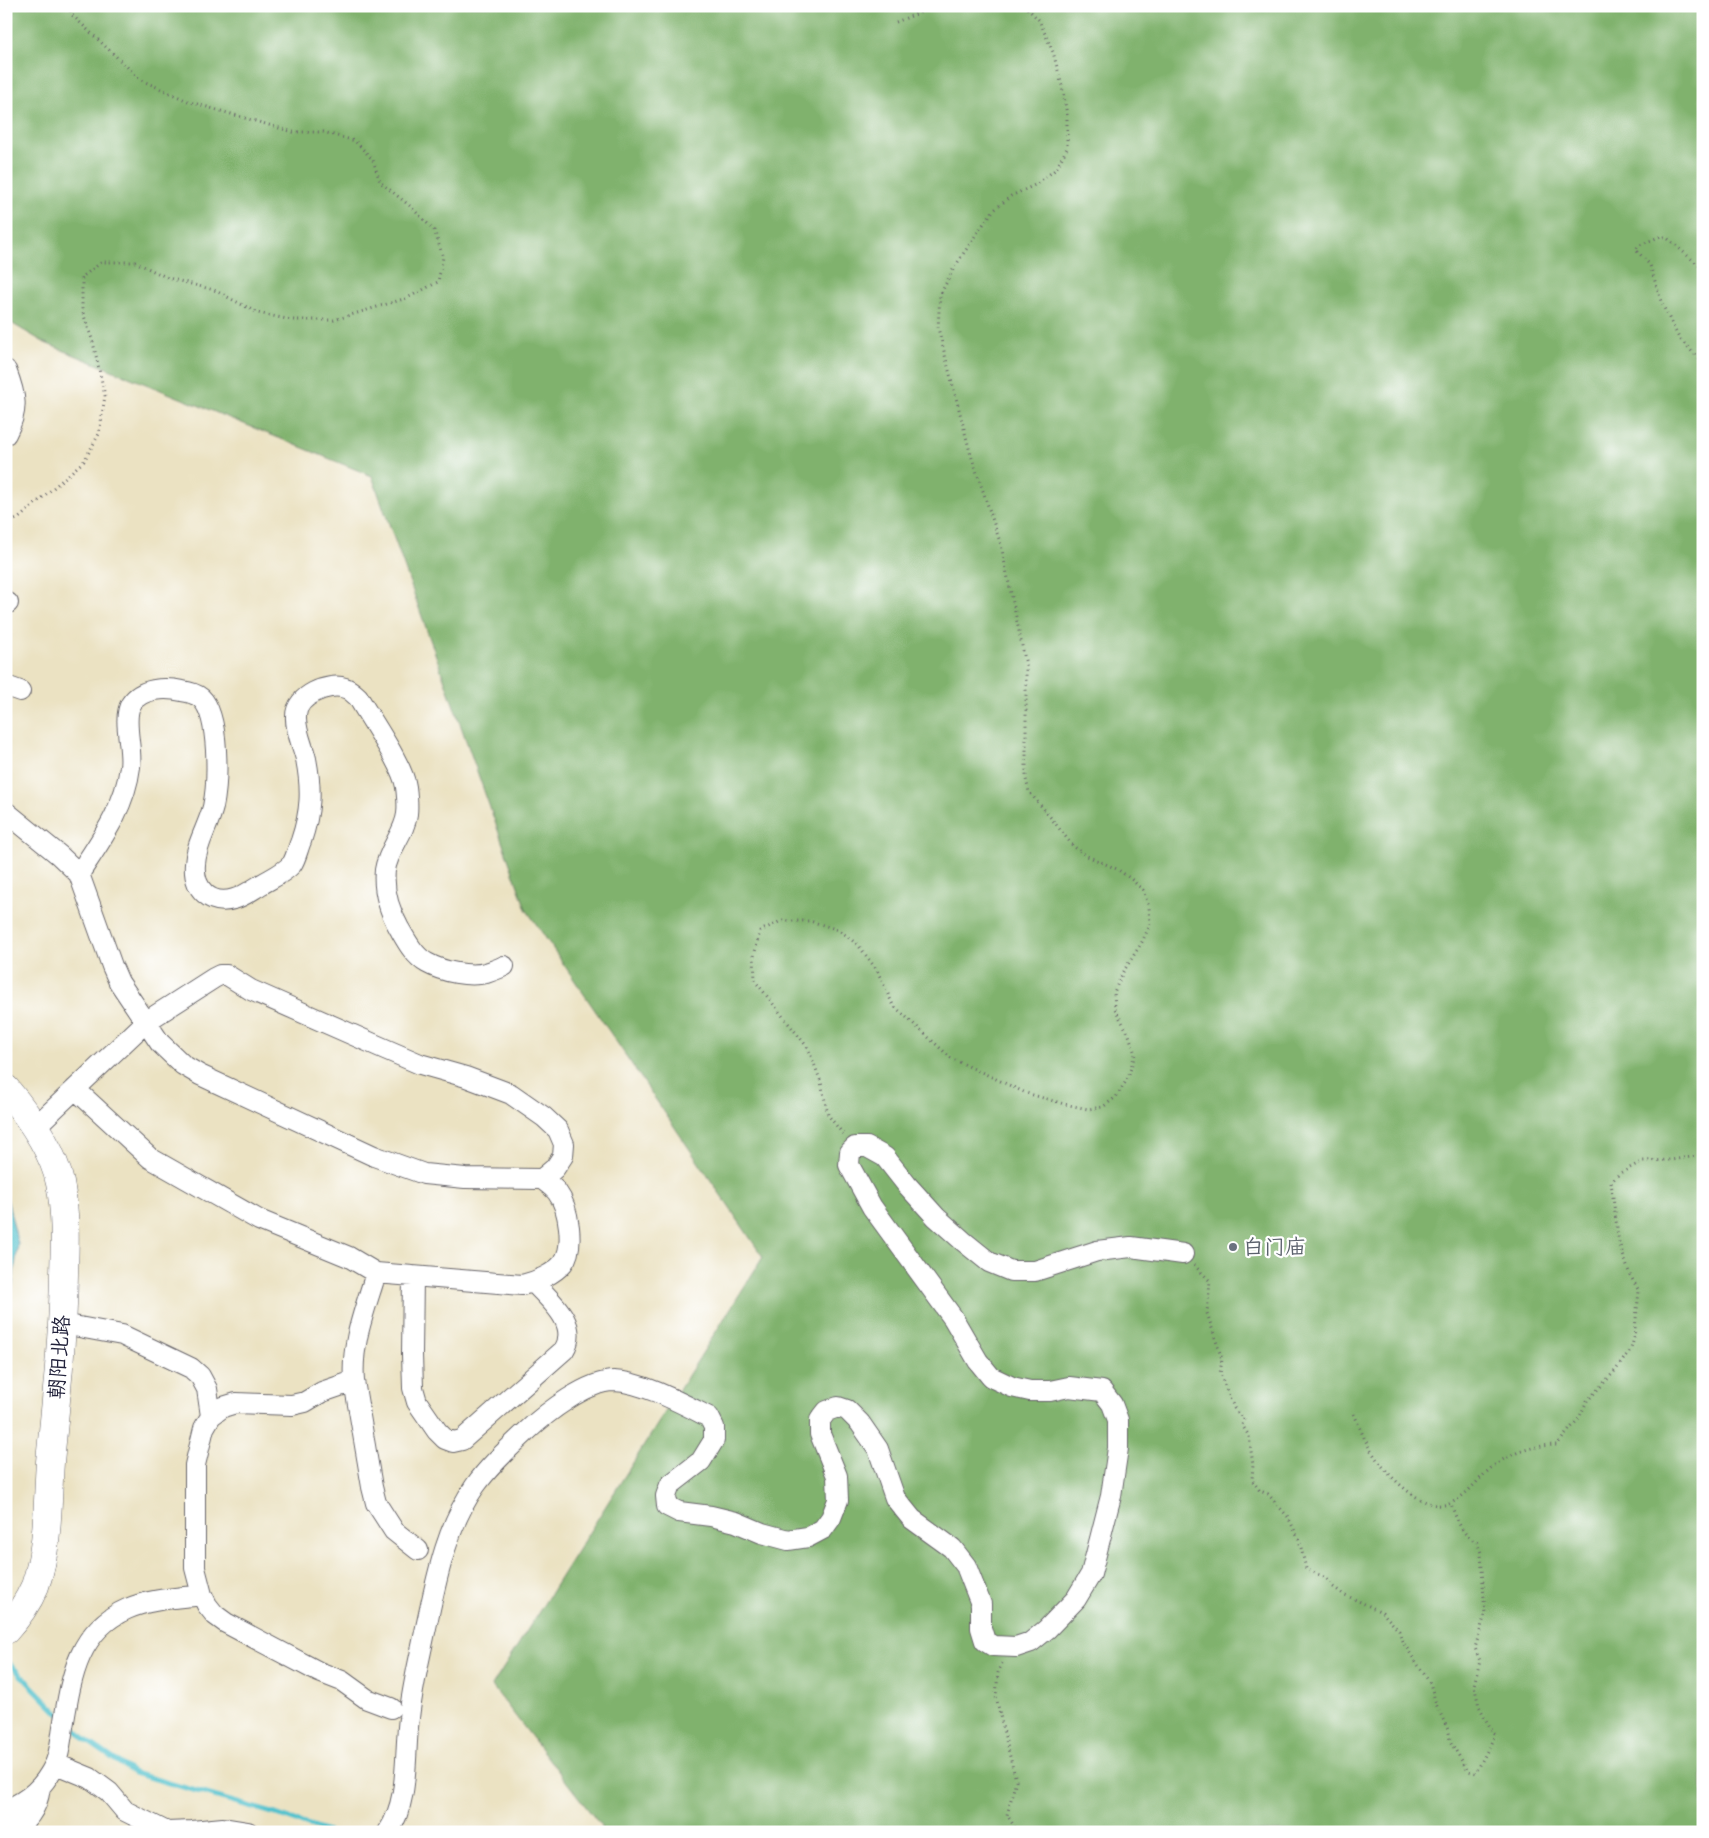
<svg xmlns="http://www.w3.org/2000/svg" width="1709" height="1838" viewBox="0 0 1709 1838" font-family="Caveat,'LXGW WenKai TC',sans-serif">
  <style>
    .forest { fill: #80b26d; stroke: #516a54 }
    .water { fill: #55c2cd; stroke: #3c7284 }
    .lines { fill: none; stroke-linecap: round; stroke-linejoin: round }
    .stream { stroke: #55c2cd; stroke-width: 5 }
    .street-casing { stroke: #68656a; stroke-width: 22 }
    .secondary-casing { stroke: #68656a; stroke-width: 29 }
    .path { stroke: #68656a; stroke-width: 3; stroke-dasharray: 1 4; stroke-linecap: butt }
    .street { stroke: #fff; stroke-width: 20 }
    .secondary { stroke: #fff; stroke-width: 28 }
    .worship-dot { fill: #6b7280; stroke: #fff; stroke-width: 2 }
    .labels { text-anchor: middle; stroke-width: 4.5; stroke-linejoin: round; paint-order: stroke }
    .worship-label { font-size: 21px; fill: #5b616d; stroke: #fff; text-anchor: start }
    .street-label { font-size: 21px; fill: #22223b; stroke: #fff }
  </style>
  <rect width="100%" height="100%" fill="#fff"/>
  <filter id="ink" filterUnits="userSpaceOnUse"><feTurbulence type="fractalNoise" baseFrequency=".02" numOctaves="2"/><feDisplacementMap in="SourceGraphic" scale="10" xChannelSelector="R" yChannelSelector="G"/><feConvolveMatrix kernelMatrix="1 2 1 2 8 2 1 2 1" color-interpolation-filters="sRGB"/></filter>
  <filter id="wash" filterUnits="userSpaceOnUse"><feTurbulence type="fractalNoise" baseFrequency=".0096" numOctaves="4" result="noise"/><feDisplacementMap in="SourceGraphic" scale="20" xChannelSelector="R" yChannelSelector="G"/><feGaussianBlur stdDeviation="1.12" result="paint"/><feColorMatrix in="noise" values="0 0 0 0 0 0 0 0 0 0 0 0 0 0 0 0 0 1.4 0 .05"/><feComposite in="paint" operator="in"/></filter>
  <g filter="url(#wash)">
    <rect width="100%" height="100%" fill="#ebe2c2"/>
    <path class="forest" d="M 6,6 L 1703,6 L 1703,1832 L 601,1832 L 601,1826 L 492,1686 L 763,1257 L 526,909 L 372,476 L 45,343 L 6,320 Z"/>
    <path class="water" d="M 6,1194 L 18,1244 L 6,1337 Z"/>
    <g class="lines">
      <path class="stream" d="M 6,1660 L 59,1714
        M 69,1723 L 86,1740 L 134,1773 L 276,1814 L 328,1832"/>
    </g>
  </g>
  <g filter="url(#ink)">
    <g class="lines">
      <defs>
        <path id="street" d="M 6,370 C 16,396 19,409 6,434
          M 6,603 L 8,603
          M 6,686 L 20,691
          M 6,812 L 59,855 L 79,874 L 112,966 L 119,982 L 160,1043 L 183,1065 L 200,1075 L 374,1156 L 424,1174 L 465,1178 L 542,1179 C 547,1183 553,1187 557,1192 C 569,1208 575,1247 563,1263 C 554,1274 536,1282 522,1285 L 376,1273 L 349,1257 L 259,1220 L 150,1158 L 75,1089
          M 79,874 C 101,840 125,808 130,767 C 133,749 122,719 131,704 C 141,688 165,687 182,691 C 189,692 196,694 201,698 C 220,716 218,783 213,807 C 208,827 196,844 195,864 C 193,889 210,906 234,899 C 243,897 253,889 262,884 C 272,878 284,873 292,864 C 296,858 298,848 301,841 C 311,811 312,790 306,759 C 303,746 295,730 296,716 C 296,696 328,682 345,688 C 350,689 354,694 358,697 C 370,719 403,765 406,787 C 407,795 408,806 407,814 C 405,833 388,849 385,870 C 383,890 389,910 399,928 C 406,940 414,956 427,963 C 443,972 469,977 486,973 C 492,971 498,969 504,966
          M 35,1127 L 147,1021 L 214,978 L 220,975 L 227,975 L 251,990 L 385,1049 L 420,1064 L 466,1077 L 511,1094 L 544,1117 L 558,1130 L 564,1144 L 563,1156 L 555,1168 L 542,1179
          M 376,1273 C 365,1310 351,1342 354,1381 L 372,1487 L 376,1503 L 394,1531 L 418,1550
          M 413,1276 L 412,1354 L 413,1388 L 417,1402 L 437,1431 L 445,1439 L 453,1442 L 462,1440 L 564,1350 C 580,1324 550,1300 533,1282
          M 63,1324 L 122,1335 L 191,1368 L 200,1376 L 207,1389 L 211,1416
          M 354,1381 L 322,1392 L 305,1402 L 292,1405 L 236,1403 L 223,1407 L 211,1416 L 204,1428 L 195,1465 L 195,1568 L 202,1595 L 207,1605 L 215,1615 L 226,1623 L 319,1672 L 342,1681 L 367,1699 L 391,1708
          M 56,1764 L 90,1778 L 109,1792 L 125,1811 L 167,1832 L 192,1831 L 223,1828 L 248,1832
          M 6,1810 C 29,1800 44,1787 55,1764 C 60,1753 61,1739 63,1727 C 71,1679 77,1631 127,1609 C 150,1599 178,1598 202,1595
          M 7,1832 C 27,1823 37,1810 40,1788
          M 388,1832 C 410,1799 404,1755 409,1718 C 412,1689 419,1661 425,1632 C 436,1582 445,1529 475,1486 C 489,1466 509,1448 527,1431 C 546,1413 587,1381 614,1381 C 643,1382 683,1404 709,1417 L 714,1427 L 714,1440 L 701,1461 L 670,1485 L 666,1496 L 667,1506 L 679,1512 L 711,1516 L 736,1522 L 762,1533 L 788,1540 L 808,1537 L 823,1529 L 831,1518 L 838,1500 L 837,1476 L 820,1434 L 820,1420 L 827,1411 L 838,1407 L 847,1410 L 860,1423 L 878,1449 L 895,1498 L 912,1519 L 952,1548 L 966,1566 L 981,1604 L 981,1628 L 985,1641 L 993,1646 L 1016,1647 L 1031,1642 L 1047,1629 L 1076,1599 L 1091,1574 L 1111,1496 L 1118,1448 L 1118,1420 L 1112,1404 L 1102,1391 L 1069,1387 L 1050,1391 L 1030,1391 L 1012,1387 L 991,1377 L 978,1361 L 953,1318 L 872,1207 L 849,1165 L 850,1152 L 855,1147 L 867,1147 L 885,1157 L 907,1185 L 936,1217 L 963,1241 L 989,1262 L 1011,1271 L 1035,1271 L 1097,1251 L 1131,1247 L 1183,1254"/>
        <path id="secondary" d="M 6,1089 C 28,1115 53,1149 60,1183 C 66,1213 65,1244 64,1274 C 63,1337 56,1400 50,1462 C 47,1504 49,1546 35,1586 C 28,1602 18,1617 6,1630"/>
      </defs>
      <use href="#street" class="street-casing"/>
      <use href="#secondary" class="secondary-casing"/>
      <path class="path" d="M 896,22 L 937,6
        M 1703,269 L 1667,238 L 1661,236 L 1638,246 L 1636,250 L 1650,265 L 1662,304 L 1679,338 L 1703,363
        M 6,524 L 19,518 L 84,461 L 99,434 L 105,396 L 93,342 L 82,310 L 82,277 L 102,262 L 135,262 L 168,278 L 214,290 L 258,313 L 292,320 L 334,320 L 407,298 L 438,282 L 443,257 L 434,230 L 410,206 L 380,182 L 373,160 L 355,141 L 323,132 L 293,132 L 190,102 L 141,80 L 72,15 L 69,6
        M 843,1134 L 828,1115 L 821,1082 L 808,1048 L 755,981 L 754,956 L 760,931 L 781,921 L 810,921 L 839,930 L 858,945 L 877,970 L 893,1005 L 951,1058 L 1026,1093 L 1064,1104 L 1088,1109 L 1103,1107 L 1116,1097 L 1128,1078 L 1135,1054 L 1129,1035 L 1115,1009 L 1114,992 L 1123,972 L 1141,944 L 1150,925 L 1149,907 L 1143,890 L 1131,879 L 1117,869 L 1087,856 L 1073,846 L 1043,808 L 1029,792 L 1026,779 L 1026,665 L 1001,545 L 970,452 L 938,328 L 940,295 L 954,268 L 977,233 L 993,211 L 1011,196 L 1037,184 L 1056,169 L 1067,148 L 1067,115 L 1062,86 L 1053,52 L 1039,20 L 1025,6
        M 1194,1265 L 1210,1281 L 1207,1313 L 1222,1359 L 1220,1374 L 1234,1408 L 1244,1419 L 1242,1425 L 1249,1436 L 1253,1465 L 1252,1480 L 1260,1491 L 1268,1494 L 1288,1517 L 1299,1539 L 1306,1569 L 1326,1578 L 1332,1586 L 1343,1594 L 1382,1612 L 1399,1631 L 1402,1641 L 1430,1683 L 1436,1704 L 1449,1732 L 1450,1741 L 1468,1771 L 1476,1773 L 1495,1735 L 1486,1720 L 1479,1706 L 1474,1685 L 1480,1661 L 1475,1648 L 1485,1614 L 1481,1553 L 1477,1542 C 1462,1537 1456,1517 1451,1504
        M 1354,1414 C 1360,1427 1365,1443 1374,1455 C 1387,1475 1427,1517 1453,1502 C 1471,1492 1482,1473 1499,1462 C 1516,1451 1537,1445 1557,1445 L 1579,1418 L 1587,1401 L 1615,1371 L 1631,1349 L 1634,1338 L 1639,1291 L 1630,1275 L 1619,1243 L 1611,1182 L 1620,1173 L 1643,1161 L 1671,1160 L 1703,1155
        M 1002,1663 L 998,1673 L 996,1696 L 1003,1729 L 1016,1780 L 1007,1815 L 1016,1829 L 1021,1832"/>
      <use href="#street" class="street"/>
      <use href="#secondary" class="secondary"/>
    </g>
  </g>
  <circle class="worship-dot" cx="1233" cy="1247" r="5"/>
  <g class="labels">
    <g class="worship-label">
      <text x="1243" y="1254">白门庙</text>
    </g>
    <g class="street-label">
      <text transform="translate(59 1357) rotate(-86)" y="7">朝阳北路</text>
    </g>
  </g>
  <rect width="1709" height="1838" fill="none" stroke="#fff" stroke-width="25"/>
</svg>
